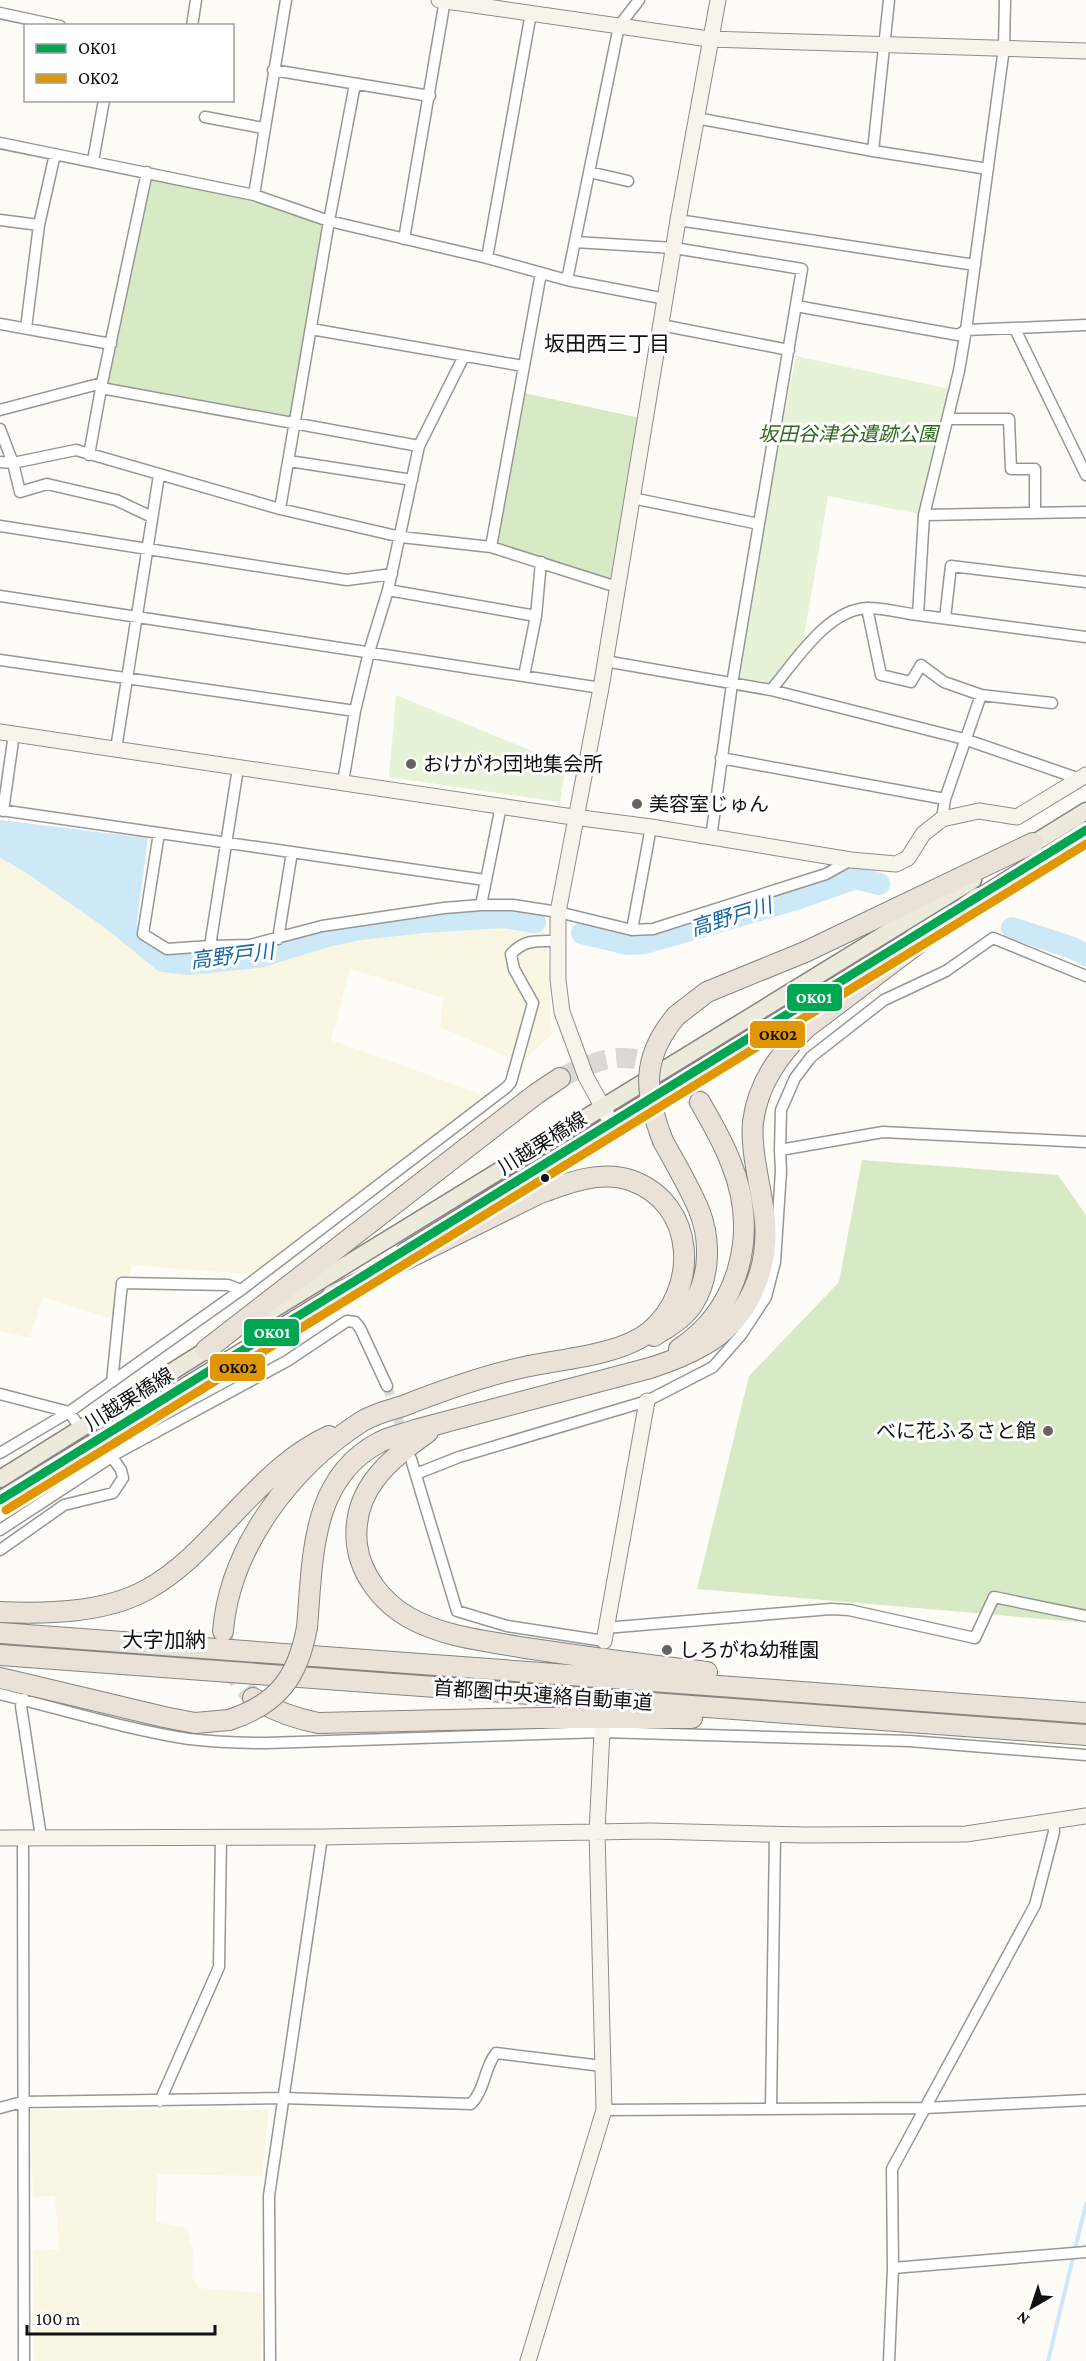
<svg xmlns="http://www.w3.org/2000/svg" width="1086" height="2361" viewBox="0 0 1086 2361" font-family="'Crimson Pro','Noto Sans JP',serif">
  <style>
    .farmland { fill: #f9f7e4 }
    .green { fill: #e7f3d7 }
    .forest { fill: #d8eac5 }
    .water { fill: #cde8f7 }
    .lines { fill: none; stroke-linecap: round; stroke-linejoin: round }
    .stream { stroke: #cde8f7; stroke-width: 4 }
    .river { stroke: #cde8f7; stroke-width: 22 }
    .street-tunnel { stroke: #dad9d4; stroke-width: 10; stroke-dasharray: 10 5; stroke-linecap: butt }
    .highway-tunnel { stroke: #dad9d4; stroke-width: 20; stroke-dasharray: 20 10; stroke-linecap: butt }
    .street-casing { stroke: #979795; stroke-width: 13 }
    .secondary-casing { stroke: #8e8d8b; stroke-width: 17 }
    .primary-casing { stroke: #858482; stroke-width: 19 }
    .highway-casing { stroke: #858482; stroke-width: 22 }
    .street { stroke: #fffffe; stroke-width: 10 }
    .secondary { stroke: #f6f4eb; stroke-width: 15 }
    .primary { stroke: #ede9dc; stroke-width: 16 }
    .highway { stroke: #eae1d8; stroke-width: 20 }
    .highway-bridge-casing { stroke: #858482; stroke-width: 22; stroke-linecap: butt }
    .highway-bridge { stroke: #eae1d8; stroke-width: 20 }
    .bus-1-casing { stroke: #fff; stroke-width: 14 }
    .bus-2-casing { stroke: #fff; stroke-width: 14 }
    .bus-1 { stroke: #00a651; stroke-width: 9 }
    .bus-2 { stroke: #e09702; stroke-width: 9 }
    .poi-dot { fill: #646362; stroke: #fff; stroke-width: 2 }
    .bus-dot { fill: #111; stroke: #fff; stroke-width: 2 }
    .labels { text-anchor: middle; stroke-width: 6; stroke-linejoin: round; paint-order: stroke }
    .park-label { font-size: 20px; font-style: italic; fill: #2f6b1f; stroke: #fff }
    .poi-label { font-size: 20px; fill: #111; stroke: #fff; text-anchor: start }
    .street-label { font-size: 20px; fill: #111; stroke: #fff }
    .neighbourhood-label { font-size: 21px; fill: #111; stroke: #fff }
    .water-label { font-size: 21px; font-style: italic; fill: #1768a6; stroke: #fff }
    .line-badge { stroke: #fff; stroke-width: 2 }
    .badge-label { font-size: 16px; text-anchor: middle; font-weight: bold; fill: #fff }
    .pale-badge-label { font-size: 16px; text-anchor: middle; font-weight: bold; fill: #111 }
  </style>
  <rect width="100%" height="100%" fill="#fdfcf7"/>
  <path class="farmland" d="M 0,832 L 177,953 L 241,952 L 437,914 L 545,921 L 552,1034 L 521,1063 L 440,1027 L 443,998 L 350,969 L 331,1040 L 490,1097 L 275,1275 L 259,1275 L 132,1265 L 121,1322 L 43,1297 L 30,1338 L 0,1331 Z
    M 30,2110 L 269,2110 L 262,2176 L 157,2174 L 156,2222 L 187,2228 L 193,2251 L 192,2277 L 199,2288 L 262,2293 L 261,2361 L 34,2361 L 33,2251 L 59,2249 L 55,2196 L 33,2197 Z"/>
  <path class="green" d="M 796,356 L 955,390 L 924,515 L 828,496 L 801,654 L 771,690 L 732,684 Z
    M 396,695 L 566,765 L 560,802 L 389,777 Z"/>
  <path class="forest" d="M 147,172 L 329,221 L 295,423 L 101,388 Z
    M 519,392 L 645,419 L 617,587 L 491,548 Z
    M 862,1160 L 1058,1175 L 1086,1215 L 1086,1612 L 1078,1622 L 697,1589 L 749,1376 L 839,1282 Z"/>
  <path class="water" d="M 0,820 L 148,838 L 136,929 L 0,837 Z"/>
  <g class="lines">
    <path class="stream" d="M 1048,2361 L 1086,2204"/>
    <path class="river" d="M 0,845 L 30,862 L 113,920 L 163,961 L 189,964 L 259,957 L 327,936 L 360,929 L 423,922 L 502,917 L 535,922
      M 1012,928 L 1073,948 L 1086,955
      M 582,933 L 628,944 L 645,943 L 793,900 L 856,878 L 879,884"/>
    <path class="street-tunnel" d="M 387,1386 L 404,1436"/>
    <path class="highway-tunnel" d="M 560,1078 C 590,1064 611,1052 644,1061 C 656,1065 668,1070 677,1078 C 685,1085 692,1094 700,1102
      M 223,1634 C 226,1661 235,1678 253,1698"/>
    <defs>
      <path id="street" d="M 889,0 L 873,151 L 988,169
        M 0,13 L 60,26
        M 192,26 L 196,0
        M 273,70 L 430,96
        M 205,117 L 263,128
        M 696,118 L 873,151
        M 0,143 L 254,195 L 329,221 L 487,258 L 567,280 L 666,299
        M 93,161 L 104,100
        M 589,172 L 628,181
        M 254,195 L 286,0
        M 0,220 L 39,225
        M 678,220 L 975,265
        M 404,239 L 445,0
        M 575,242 L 674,248 L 802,269 L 732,684 L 711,838
        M 487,258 L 531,13
        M 567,280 L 619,26 L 639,0
        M 796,306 L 958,335 L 966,330 L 1086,325
        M 0,324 L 111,344
        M 661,325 L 789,350
        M 26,328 L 39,225 L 55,154
        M 311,329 L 523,366
        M 1015,329 L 1086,475
        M 101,388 L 419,446
        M 0,410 L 102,383
        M 948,419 L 1009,419 L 1011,469 L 1035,469 L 1035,513
        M 0,429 L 13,463 L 20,492 L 47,484 L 116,500 L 152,517
        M 89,455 L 102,383 L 147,172
        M 289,461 L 412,480
        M 0,462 L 13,463 L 76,450 L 280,509 L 401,537 L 491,547 L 617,587
        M 632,498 L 759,524
        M 280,509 L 329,221 L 355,84
        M 924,515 L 1086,512
        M 0,526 L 347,580 L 392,574
        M 491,547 L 541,273
        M 388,590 L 536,616
        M 0,596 L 601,688
        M 867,608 L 881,675 L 911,682 L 921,665 L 944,682 L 981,695 L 945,799 L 942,819
        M 918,615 L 1086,637
        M 945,618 L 951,566 L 1086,582
        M 0,660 L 355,711
        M 605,661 L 771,690 L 964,739 L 1080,779
        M 524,676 L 536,616 L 541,562
        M 771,690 C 795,662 827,609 868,608 C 884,608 902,613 918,615 L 924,515 L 959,371 L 966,330 L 1004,48 L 1005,0
        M 981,695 L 1052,703
        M 116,749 L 159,475
        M 721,758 L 945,799
        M 238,768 L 210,946 L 250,945 L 322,926 L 444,908 L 481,905 L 513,905 L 558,912 L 632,930 L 653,929 L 826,874 L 851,860
        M 343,782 L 355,711 L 369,652 L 388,590 L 419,446 L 464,356
        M 0,810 L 485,880
        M 3,811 L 14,734
        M 159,833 L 143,934 L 167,949 L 210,946
        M 481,905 L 501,806
        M 632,930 L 651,827
        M 278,939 L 292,852
        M 780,1150 L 781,1110 L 795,1078 L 811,1057 L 884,1000 L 946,971 L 993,938 L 1086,976
        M 112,1382 L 122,1283 L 228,1285 L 241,1290 L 507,1087 L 511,1082 L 533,1003 L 514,969 L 511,954 C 525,939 537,941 556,941
        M 0,1394 L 69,1412 L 81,1429
        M 0,1453 L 69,1412 L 241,1290
        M 411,1459 L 457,1611 L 507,1626 L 604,1641
        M 416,1474 L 459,1457 L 647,1401 L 713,1367 L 741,1335 L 766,1297 L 775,1262 L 781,1171 L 780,1150 L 883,1132 L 1086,1142
        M 0,1530 L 119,1452 L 287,1361 L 347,1321 L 355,1322 L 360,1328 L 387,1386
        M 0,1550 L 64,1505 L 113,1493 L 123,1478 L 121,1470 L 112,1457
        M 605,1628 L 831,1609 L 849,1610 L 975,1638 L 994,1597 L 1086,1616
        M 0,1694 C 62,1709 125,1729 189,1739 C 215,1742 241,1743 267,1743 L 602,1732 L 909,1741 L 1086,1755
        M 24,1699 L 21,1706 L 41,1837
        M 23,1837 L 24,2361
        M 160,2101 L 219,1967 L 221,1837
        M 0,2108 L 22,2102 L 283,2098 L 471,2104 C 485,2090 484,2068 496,2053 L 602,2066
        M 771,2109 L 775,1834
        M 604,2110 L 925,2108 L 1086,2100
        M 893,2268 L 1086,2252
        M 270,2361 L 269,2196 L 322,1837
        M 889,2361 L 893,2268 L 892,2169 L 1035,1905 L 1054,1832 L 1053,1821"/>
      <path id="secondary" d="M 439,0 L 709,39 L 1086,51
        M 0,732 L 566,816 L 651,827 L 851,860 L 896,864 L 908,858 L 923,834 L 942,819 L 979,811 L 1017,817 L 1086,775
        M 612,1124 L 586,1077 L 562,1012 L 558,980 L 558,912 L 601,688 L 678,220 L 718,0
        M 604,1641 L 647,1401
        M 0,1838 L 322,1837 L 650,1831 L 805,1835 L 966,1834 L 1086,1816
        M 528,2361 L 604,2110 L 597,1832 L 602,1732"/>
      <path id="primary" d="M 1023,850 L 1086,811
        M 967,905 L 1086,830
        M 405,1251 L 909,941
        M 261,1317 L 973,880
        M 0,1479 L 216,1344
        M 0,1500 L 342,1290"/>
      <path id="highway" d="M 676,1016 L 707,992 L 805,952 L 1033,843
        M 654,1336 C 668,1327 684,1318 693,1304 C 710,1277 711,1240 699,1210 C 689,1186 675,1163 663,1141
        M 679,1349 C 741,1308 759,1231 731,1163 C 723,1141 711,1122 700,1102
        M 206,1350 L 536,1094 L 560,1078
        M 428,1432 C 388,1461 351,1490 357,1545 C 361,1575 382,1602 408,1617 C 443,1637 486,1641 526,1648 C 586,1657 646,1665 707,1672
        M 0,1612 C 48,1614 106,1613 148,1589 C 184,1569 212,1536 240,1507 C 267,1479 294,1452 329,1436
        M 307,1627 C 313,1559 310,1478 380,1442 C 391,1436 404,1434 415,1430 L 650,1368 C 669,1362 687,1355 704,1345 C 748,1320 769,1270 765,1221 C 762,1190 750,1152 753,1122 C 758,1083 779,1055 806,1028 L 978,898
        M 223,1631 C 230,1547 291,1467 361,1422 C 373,1414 390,1410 403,1406 C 441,1391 480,1377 520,1368 C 558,1359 619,1356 649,1332 C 700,1290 697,1203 630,1180 C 600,1170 567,1183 538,1194 L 332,1296
        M 0,1633 L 1086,1713
        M 0,1655 L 1086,1735
        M 0,1678 L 164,1717 L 195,1723 L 229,1720
        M 253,1698 C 274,1711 293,1718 318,1723 L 537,1718 L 692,1718"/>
    </defs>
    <use href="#street" class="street-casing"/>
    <use href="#secondary" class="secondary-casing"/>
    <use href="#primary" class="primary-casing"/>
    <use href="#highway" class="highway-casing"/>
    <use href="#street" class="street"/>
    <use href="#secondary" class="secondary"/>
    <use href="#primary" class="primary"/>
    <use href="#highway" class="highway"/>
    <defs>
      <path id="highway-bridge" d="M 663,1141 C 644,1092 641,1058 676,1016
        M 229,1720 C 278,1704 298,1677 307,1627"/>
    </defs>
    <use href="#highway-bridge" class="highway-bridge-casing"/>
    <use href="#highway-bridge" class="highway-bridge"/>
    <defs>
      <path id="bus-1" d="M 0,1500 L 1086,830"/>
      <path id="bus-2" d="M 6,1510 L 1086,844"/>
    </defs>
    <use href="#bus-1" class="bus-1-casing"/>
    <use href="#bus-2" class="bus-2-casing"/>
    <use href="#bus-1" class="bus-1"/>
    <use href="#bus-2" class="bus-2"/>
  </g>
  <g class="poi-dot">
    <circle cx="411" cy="764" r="6"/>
    <circle cx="637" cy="804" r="6"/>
    <circle cx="1048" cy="1431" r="6"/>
    <circle cx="667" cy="1650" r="6"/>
  </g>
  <circle class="bus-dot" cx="545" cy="1178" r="5"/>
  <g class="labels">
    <g class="park-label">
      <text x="848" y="441">坂田谷津谷遺跡公園</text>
    </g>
    <g class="poi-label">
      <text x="423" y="771">おけがわ団地集会所</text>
      <text x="649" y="811">美容室じゅん</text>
      <text x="1036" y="1438" text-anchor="end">べに花ふるさと館</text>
      <text x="679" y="1657">しろがね幼稚園</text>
    </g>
    <g class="street-label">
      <text transform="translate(542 1143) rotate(-32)" y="7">川越栗橋線</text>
      <text transform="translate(129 1399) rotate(-32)" y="7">川越栗橋線</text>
      <text transform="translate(543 1695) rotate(4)" y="7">首都圏中央連絡自動車道</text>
    </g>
    <g class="neighbourhood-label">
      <text x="607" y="351">坂田西三丁目</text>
      <text x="164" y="1647">大字加納</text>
    </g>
    <g class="water-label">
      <text transform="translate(731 917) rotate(-17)" y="7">高野戸川</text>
      <text transform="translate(232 956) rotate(-7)" y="7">高野戸川</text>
    </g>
  </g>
  <g class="line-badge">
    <rect x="786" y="983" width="57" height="29" rx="6" fill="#00a651"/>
    <rect x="749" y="1020" width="57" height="29" rx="6" fill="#e09702"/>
    <rect x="243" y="1318" width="57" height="29" rx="6" fill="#00a651"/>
    <rect x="209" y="1353" width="57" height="29" rx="6" fill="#e09702"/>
  </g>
  <g class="badge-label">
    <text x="814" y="1003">OK01</text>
    <text x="272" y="1338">OK01</text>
  </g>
  <g class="pale-badge-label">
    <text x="778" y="1040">OK02</text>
    <text x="238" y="1373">OK02</text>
  </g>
  <rect x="24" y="24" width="210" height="78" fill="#ffffff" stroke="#a0a0a0" stroke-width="1.5"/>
  <rect x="36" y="44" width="30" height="9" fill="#00a651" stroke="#a0a0a0" stroke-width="1.5"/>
  <text x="78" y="54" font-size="18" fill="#111111">OK01</text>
  <rect x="36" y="74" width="30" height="9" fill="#e09702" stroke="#a0a0a0" stroke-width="1.5"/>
  <text x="78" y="84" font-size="18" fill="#111111">OK02</text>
  <g transform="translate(1032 2307) rotate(219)" stroke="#ffffff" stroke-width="4.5" paint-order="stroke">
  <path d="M0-4.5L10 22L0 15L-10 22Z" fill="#111111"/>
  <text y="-9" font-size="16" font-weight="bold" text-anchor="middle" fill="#111111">N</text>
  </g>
  <path d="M27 2325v9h188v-9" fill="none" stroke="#111111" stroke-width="3"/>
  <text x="36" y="2325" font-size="18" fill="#111111" stroke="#ffffff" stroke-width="4.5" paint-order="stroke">100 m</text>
</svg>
